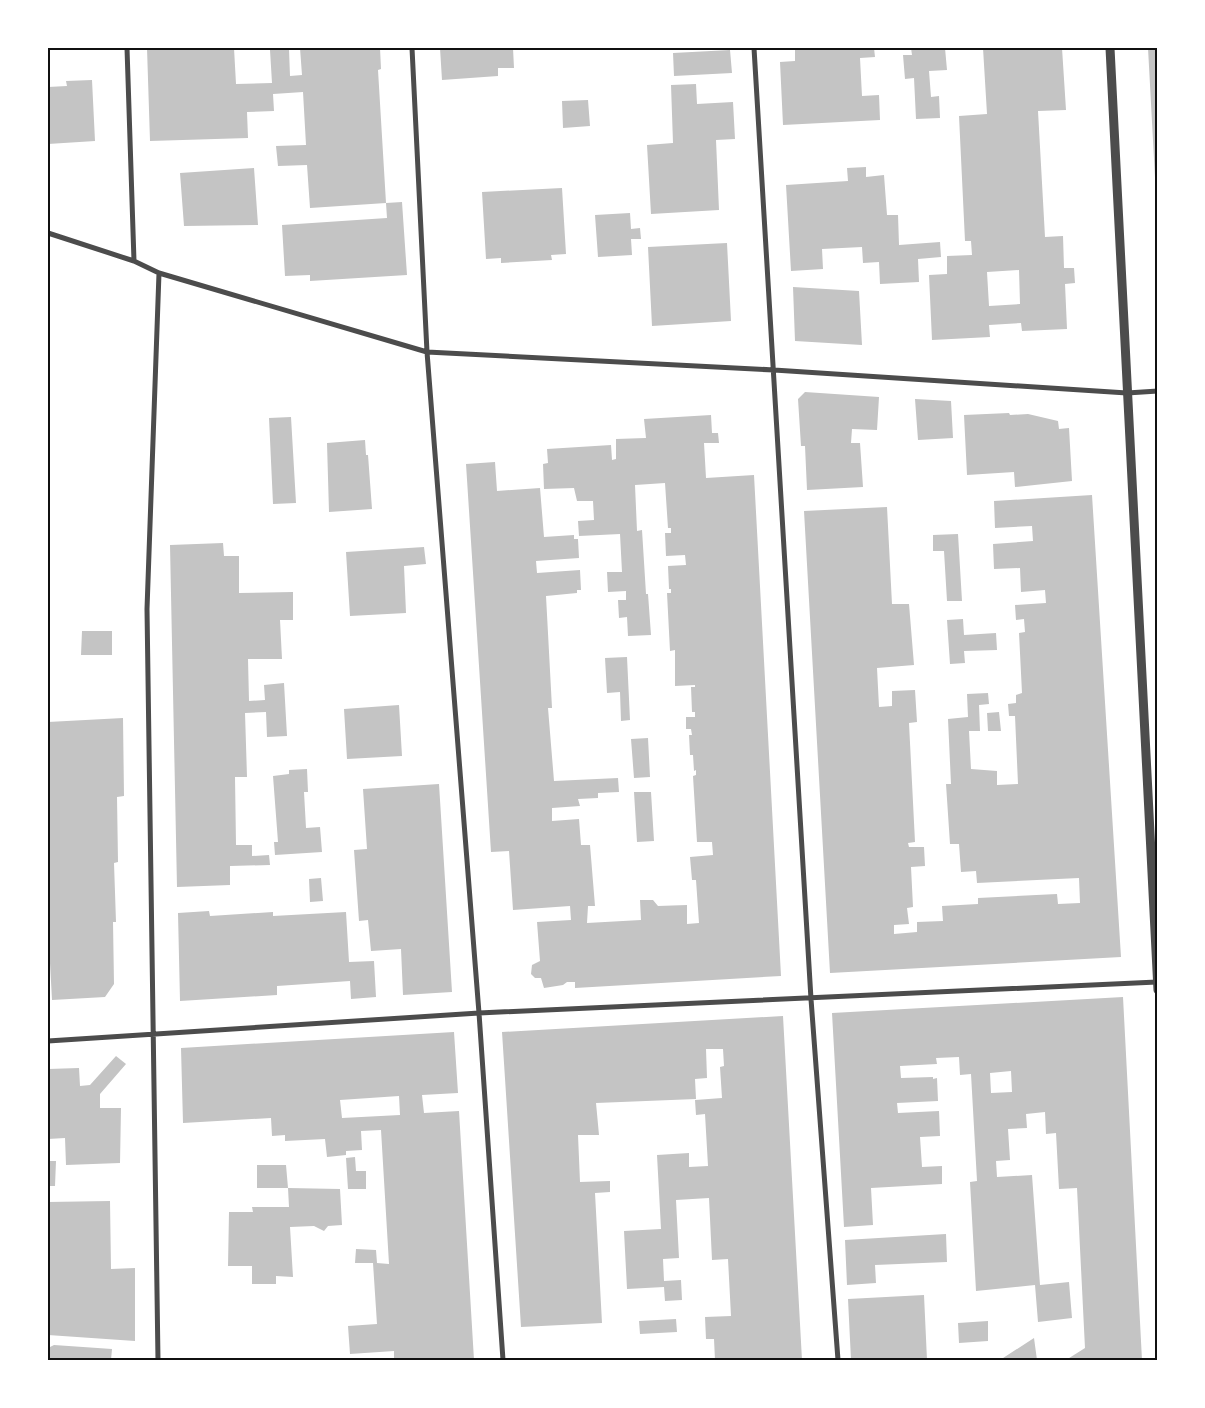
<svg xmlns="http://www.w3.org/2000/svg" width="1205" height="1408" viewBox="0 0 1205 1408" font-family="'Open Sans',sans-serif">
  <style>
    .building { fill: #c4c4c4; fill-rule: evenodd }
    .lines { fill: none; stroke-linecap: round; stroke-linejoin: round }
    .minor { stroke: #4c4c4c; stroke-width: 5 }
    .tertiary { stroke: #4c4c4c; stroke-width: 9 }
    .neatline { fill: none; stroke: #111; stroke-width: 2 }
  </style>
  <rect width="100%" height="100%" fill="#fff"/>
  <path class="building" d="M 147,48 L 234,48 L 236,84 L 272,83 L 270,50 L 289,49 L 290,76 L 302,75 L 300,48 L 380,48 L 381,69 L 378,70 L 386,203 L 310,208 L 307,165 L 278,166 L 276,146 L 306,145 L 303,92 L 273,94 L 274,111 L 247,112 L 248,138 L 150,141 Z
    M 440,48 L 513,48 L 514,68 L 498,68 L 498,76 L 442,80 Z
    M 795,48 L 874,48 L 875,57 L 860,58 L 862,96 L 879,95 L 880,120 L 783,125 L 780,62 L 795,61 Z
    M 911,48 L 945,48 L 947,70 L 929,71 L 931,97 L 939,96 L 940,118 L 916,119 L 914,78 L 905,79 L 903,55 L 912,55 Z
    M 983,48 L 1062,48 L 1066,110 L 1038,111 L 1045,237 L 1063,236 L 1064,268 L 1074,268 L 1075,283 L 1065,284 L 1067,329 L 1022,331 L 1021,323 L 989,325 L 990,337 L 932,340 L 929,275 L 947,274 L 947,256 L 972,255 L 971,241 L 965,241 L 959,116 L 987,114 ZM 1019,270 L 1020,304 L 989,306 L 987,272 Z
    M 1148,48 L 1158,48 L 1158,196 L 1156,196 Z
    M 730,50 L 732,73 L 674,76 L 673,53 Z
    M 92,80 L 95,141 L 48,144 L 48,87 L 67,86 L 66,81 Z
    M 696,84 L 697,104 L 733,102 L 735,139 L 716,140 L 719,210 L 651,214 L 647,145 L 673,143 L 671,85 Z
    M 588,100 L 590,126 L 563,128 L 562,101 Z
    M 866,167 L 866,177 L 884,175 L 887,215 L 898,215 L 899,245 L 940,242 L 941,257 L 918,259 L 919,282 L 880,284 L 879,262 L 863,263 L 862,247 L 822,249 L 823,269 L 791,271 L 786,185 L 848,181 L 847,168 Z
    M 254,168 L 258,225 L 184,226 L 180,173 Z
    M 562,188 L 566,254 L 551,255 L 552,260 L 501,263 L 501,258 L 486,259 L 482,192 Z
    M 402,202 L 407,275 L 310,281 L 310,275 L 285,276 L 282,225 L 387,218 L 386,203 Z
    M 630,213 L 631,229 L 640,228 L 641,239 L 631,239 L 632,255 L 598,257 L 595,215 Z
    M 727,243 L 731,321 L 652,326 L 648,247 Z
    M 793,287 L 859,291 L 862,345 L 795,341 Z
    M 805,392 L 879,397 L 877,430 L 852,429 L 851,443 L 860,443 L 863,487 L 807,490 L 805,446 L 801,446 L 798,399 Z
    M 915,399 L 951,401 L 953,438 L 918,440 Z
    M 1009,413 L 1010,415 L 1028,414 L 1058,421 L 1059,429 L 1069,428 L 1072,481 L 1015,487 L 1014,472 L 967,475 L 964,415 Z
    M 711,415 L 712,433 L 718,433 L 719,443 L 704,443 L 706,478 L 754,475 L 781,976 L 575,988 L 575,982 L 567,982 L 563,985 L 544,988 L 541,978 L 535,978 L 531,974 L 532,965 L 540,961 L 537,922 L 571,920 L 570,906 L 513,910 L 509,851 L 491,852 L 466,464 L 495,462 L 497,491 L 540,488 L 544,537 L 574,535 L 574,539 L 578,539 L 579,558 L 536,561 L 537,573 L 580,570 L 581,590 L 577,590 L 577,593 L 546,596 L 552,708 L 548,708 L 554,781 L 618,778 L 619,792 L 598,793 L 598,798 L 578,799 L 580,806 L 552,808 L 552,821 L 579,819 L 581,845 L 590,845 L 595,906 L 588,906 L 587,923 L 641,920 L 640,900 L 653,900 L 658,906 L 687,905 L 687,924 L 699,923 L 696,880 L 692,880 L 690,857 L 713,855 L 712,842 L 697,842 L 693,776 L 696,775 L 696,770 L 694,771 L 693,755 L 690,755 L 689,735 L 692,735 L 691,729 L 686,729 L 686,717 L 695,717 L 695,712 L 692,712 L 691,687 L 695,687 L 695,685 L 675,686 L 675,650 L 670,651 L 667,593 L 671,593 L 671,589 L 669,589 L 668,566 L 686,565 L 685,555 L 666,556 L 665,533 L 671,533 L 671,528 L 668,528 L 665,483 L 635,485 L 637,531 L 642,530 L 646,594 L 648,594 L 651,635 L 628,636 L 627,617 L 619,618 L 618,600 L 626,600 L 626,591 L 608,592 L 607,572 L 622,572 L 620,534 L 579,536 L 578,521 L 594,520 L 593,501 L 577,501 L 574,488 L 544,489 L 543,464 L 548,463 L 547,449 L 611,445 L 612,460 L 616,459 L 616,439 L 646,438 L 644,419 Z
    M 291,417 L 296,503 L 273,504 L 269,418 Z
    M 365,440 L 366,455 L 368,455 L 372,509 L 329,512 L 327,443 Z
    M 1092,495 L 1121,957 L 830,973 L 804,511 L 887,507 L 892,604 L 909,604 L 914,665 L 877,668 L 879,707 L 892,706 L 892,691 L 915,690 L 917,722 L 909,723 L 915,842 L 908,843 L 909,847 L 924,847 L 925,866 L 911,867 L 913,907 L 907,908 L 909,924 L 894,925 L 894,934 L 917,932 L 917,922 L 943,921 L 942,906 L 978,904 L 978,898 L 1057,894 L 1058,904 L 1080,903 L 1079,878 L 977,883 L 976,871 L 961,872 L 959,844 L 950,844 L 946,784 L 951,784 L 948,719 L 968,717 L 967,694 L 988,693 L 989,704 L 979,705 L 980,731 L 969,731 L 971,769 L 997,771 L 997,785 L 1018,784 L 1015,716 L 1009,716 L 1008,704 L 1016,703 L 1016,695 L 1022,693 L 1019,633 L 1025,632 L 1024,619 L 1016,620 L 1015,605 L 1046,603 L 1045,590 L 1021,592 L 1020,568 L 994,569 L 993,544 L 1033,541 L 1032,526 L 995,528 L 994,501 Z
    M 958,534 L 962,601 L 947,601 L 944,551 L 933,551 L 933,535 Z
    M 223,543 L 224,556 L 239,556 L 239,593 L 293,592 L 293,620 L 280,620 L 282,659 L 248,659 L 249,701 L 265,700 L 264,685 L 284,683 L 287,736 L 267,737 L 266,712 L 245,713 L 247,777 L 235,777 L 236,845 L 252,845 L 252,856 L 269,855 L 270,865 L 230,866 L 230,885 L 177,887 L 170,545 Z
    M 424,547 L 426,564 L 404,566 L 406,613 L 350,616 L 346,552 Z
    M 963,619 L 964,635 L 996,633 L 997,650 L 964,651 L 965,663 L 950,664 L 947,620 Z
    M 82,631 L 112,631 L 112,655 L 81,655 Z
    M 627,657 L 630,720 L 621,721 L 620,692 L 607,693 L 605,658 Z
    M 399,705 L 402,756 L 347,759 L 344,709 Z
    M 999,712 L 1001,731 L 988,731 L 987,713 Z
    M 123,718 L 124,796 L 117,797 L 118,862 L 114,863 L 116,922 L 113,922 L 114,984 L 105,997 L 52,1000 L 48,926 L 48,790 L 50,790 L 48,722 Z
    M 648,738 L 650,777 L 634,778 L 631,739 Z
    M 307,769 L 308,792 L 304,792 L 306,828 L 320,827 L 322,852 L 275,855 L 274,842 L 278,842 L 273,776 L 289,774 L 289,770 Z
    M 439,784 L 452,992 L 403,995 L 401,949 L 371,951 L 368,920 L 359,921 L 354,850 L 367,849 L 363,789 Z
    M 634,792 L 651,792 L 654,841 L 637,842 Z
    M 321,878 L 323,901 L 310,902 L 309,879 Z
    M 209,911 L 210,916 L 273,912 L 273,916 L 346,912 L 349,962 L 374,961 L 376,997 L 351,999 L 350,981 L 277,986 L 277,995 L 180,1001 L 178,913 Z
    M 1123,997 L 1142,1360 L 1066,1360 L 1085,1348 L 1077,1188 L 1059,1189 L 1056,1133 L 1046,1134 L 1045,1112 L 1026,1114 L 1027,1128 L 1008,1129 L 1010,1160 L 996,1161 L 997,1177 L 1032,1175 L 1040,1285 L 1069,1282 L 1072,1318 L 1038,1322 L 1035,1285 L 976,1291 L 970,1182 L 977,1181 L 971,1074 L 960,1075 L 959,1057 L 936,1058 L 937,1064 L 900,1066 L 901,1078 L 933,1077 L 933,1079 L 937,1078 L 938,1101 L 897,1103 L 898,1113 L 939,1111 L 940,1136 L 920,1137 L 922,1167 L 942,1166 L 942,1184 L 871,1188 L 873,1225 L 844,1227 L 832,1013 ZM 1011,1071 L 1012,1092 L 991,1093 L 990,1073 Z
    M 783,1016 L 802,1360 L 715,1360 L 714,1339 L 706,1339 L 705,1317 L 731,1316 L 728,1259 L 712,1260 L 709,1198 L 676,1200 L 679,1258 L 663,1259 L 664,1281 L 681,1280 L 682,1300 L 665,1301 L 664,1287 L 627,1289 L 624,1231 L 661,1229 L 657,1155 L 689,1153 L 689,1167 L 708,1166 L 705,1114 L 696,1115 L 695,1100 L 722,1098 L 720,1067 L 724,1066 L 723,1049 L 706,1049 L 707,1078 L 695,1079 L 696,1099 L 596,1103 L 599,1135 L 578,1135 L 580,1182 L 610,1181 L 610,1192 L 595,1193 L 602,1323 L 521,1327 L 502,1032 Z
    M 454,1032 L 458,1093 L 422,1095 L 424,1113 L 459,1111 L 474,1360 L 394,1360 L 394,1351 L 350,1354 L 348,1326 L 377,1324 L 373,1263 L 355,1263 L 356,1249 L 376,1250 L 377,1263 L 389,1264 L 381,1130 L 361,1131 L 362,1150 L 346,1151 L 346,1155 L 327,1157 L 325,1139 L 285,1141 L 285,1135 L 272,1136 L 271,1118 L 183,1123 L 181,1048 ZM 399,1096 L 400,1115 L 342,1118 L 340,1100 Z
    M 116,1056 L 126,1064 L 100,1094 L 100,1108 L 121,1108 L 120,1163 L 66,1165 L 65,1138 L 48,1139 L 48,1069 L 79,1068 L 80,1086 L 90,1085 Z
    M 48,1145 L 50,1145 L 50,1161 L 56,1161 L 55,1186 L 48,1186 Z
    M 355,1157 L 356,1171 L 366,1171 L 366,1189 L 348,1189 L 346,1158 Z
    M 257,1165 L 286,1165 L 288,1188 L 257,1188 Z
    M 288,1188 L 340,1189 L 342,1225 L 328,1226 L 324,1231 L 314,1226 L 290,1227 L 293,1277 L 276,1276 L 276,1284 L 252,1284 L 252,1266 L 228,1266 L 229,1212 L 253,1212 L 252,1207 L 289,1207 Z
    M 110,1201 L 111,1269 L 135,1268 L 135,1341 L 48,1335 L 48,1202 Z
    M 946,1234 L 947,1262 L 875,1265 L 876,1283 L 847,1285 L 845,1240 Z
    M 924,1295 L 927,1360 L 851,1360 L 848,1299 Z
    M 676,1319 L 677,1332 L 640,1334 L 639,1321 Z
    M 988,1321 L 988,1341 L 959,1343 L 958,1323 Z
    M 1034,1338 L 1037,1360 L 1000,1360 Z
    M 54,1345 L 112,1349 L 111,1360 L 48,1360 L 48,1348 Z"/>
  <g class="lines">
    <path class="minor" d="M 127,48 L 134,261
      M 412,48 L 427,352 L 479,1013 L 503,1360
      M 754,48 L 811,999 L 838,1360
      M 48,233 L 134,261 L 159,273 L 427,352 L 774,370 L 1127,393 L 1158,391
      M 48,1041 L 479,1013 L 1157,982
      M 158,1360 L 147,609 L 159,273"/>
    <path class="tertiary" d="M 1110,48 L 1158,990"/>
  </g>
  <rect width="1205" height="1408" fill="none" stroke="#ffffff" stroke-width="98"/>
  <rect x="49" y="49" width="1107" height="1310" class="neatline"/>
</svg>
